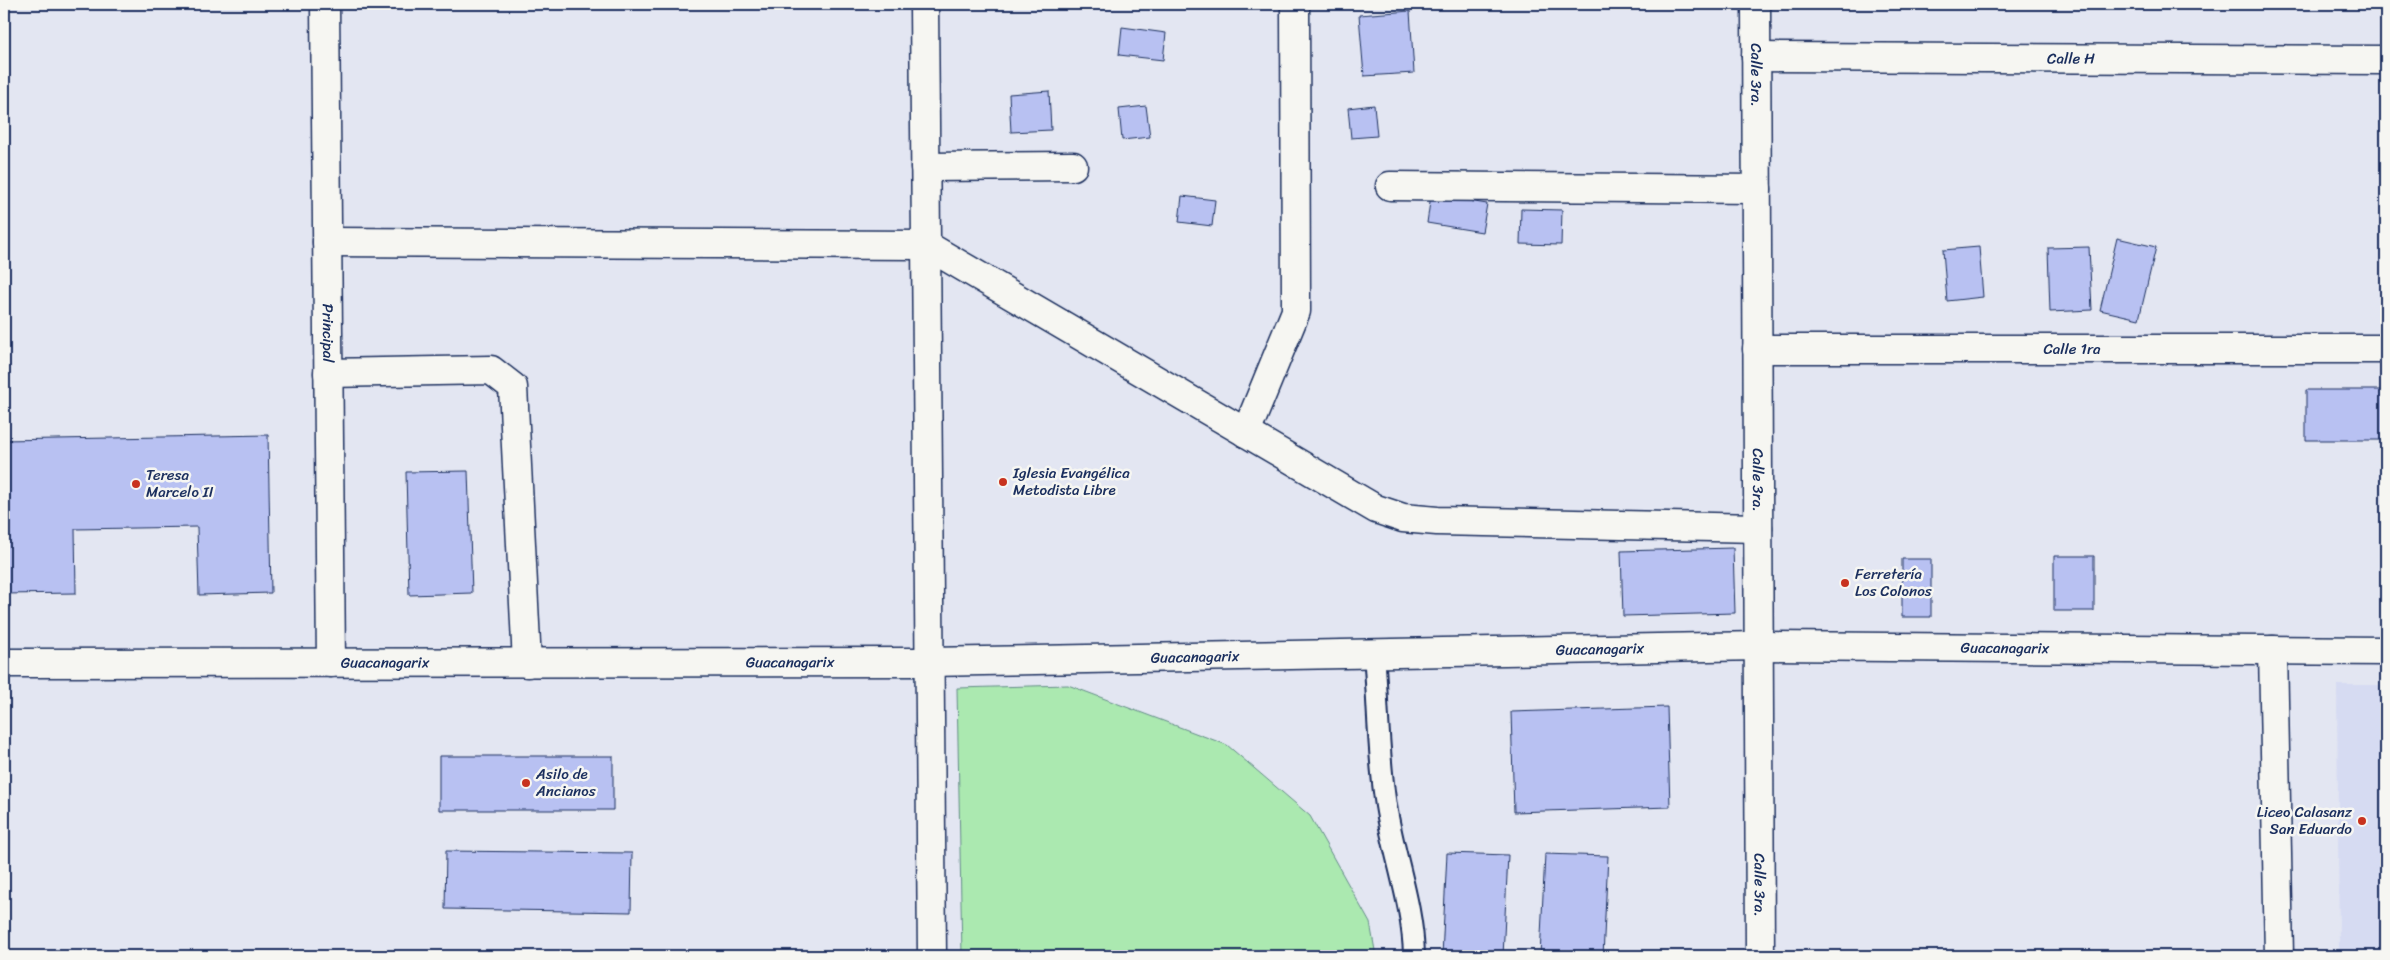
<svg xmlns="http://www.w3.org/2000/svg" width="2390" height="960" viewBox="0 0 2390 960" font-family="Sriracha,sans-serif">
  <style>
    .built { fill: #d6dbf2 }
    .grass { fill: #abe9b0; stroke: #638c87 }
    .building { fill: #b8c1f2; stroke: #1b2f5e }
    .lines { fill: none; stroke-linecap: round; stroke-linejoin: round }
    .service-casing { stroke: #1b2f5e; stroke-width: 24 }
    .minor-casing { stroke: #1b2f5e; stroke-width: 31 }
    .tertiary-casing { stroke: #1b2f5e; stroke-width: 31 }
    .secondary-casing { stroke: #1b2f5e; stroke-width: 31 }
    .service { stroke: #f6f6f2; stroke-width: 20 }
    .minor { stroke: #f6f6f2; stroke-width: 28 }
    .tertiary { stroke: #f6f6f2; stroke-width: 28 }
    .secondary { stroke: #f6f6f2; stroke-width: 28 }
    .poi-dot { fill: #c8321e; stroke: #f6f6f2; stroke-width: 2 }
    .labels { text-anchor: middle; stroke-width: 5; stroke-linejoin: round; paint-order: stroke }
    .street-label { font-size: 15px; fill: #1b2f5e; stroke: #f6f6f2 }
    .poi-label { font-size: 15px; fill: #1b2f5e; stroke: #f6f6f2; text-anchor: start }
  </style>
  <rect width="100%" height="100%" fill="#e3e6f2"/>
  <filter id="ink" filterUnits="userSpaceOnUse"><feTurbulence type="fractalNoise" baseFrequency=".02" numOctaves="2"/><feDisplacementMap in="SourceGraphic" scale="10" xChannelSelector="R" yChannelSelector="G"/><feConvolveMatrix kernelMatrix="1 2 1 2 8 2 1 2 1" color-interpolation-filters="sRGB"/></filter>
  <g filter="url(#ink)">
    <path class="built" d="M 2337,685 L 2386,685 L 2386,956 L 2339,956 Z"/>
    <path class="grass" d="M 1068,685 L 1227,745 L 1310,816 L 1370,923 L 1376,956 L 962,956 L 957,688 Z"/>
    <path class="building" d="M 1410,11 L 1414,73 L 1364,76 L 1359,15 Z
      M 1122,27 L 1166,33 L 1163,60 L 1119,55 Z
      M 1049,91 L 1051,130 L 1011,132 L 1009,94 Z
      M 1374,105 L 1377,136 L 1351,138 L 1348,108 Z
      M 1146,106 L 1150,137 L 1122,140 L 1119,109 Z
      M 1431,195 L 1487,204 L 1482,232 L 1427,223 Z
      M 1182,196 L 1215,200 L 1212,226 L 1179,222 Z
      M 1521,209 L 1562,210 L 1561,245 L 1520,244 Z
      M 2117,238 L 2156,247 L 2139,319 L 2100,310 Z
      M 1979,247 L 1983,297 L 1947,301 L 1943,250 Z
      M 2089,247 L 2092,310 L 2050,312 L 2048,248 Z
      M 2306,390 L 2386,390 L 2386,440 L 2306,440 Z
      M 268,435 L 271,593 L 199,595 L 197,527 L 75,529 L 76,593 L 4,594 L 4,440 Z
      M 468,471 L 472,593 L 409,595 L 406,472 Z
      M 1733,548 L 1735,613 L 1623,616 L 1621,551 Z
      M 2054,556 L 2094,556 L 2094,611 L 2054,611 Z
      M 1902,559 L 1931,559 L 1931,617 L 1902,617 Z
      M 1667,707 L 1670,807 L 1514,812 L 1511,712 Z
      M 439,756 L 613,756 L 613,810 L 439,810 Z
      M 446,851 L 632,853 L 631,912 L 445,909 Z
      M 1447,853 L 1508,855 L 1503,956 L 1442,956 Z
      M 1545,854 L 1608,856 L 1603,956 L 1540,956 Z"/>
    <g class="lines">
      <defs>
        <path id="service" d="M 1374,653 C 1378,701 1378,751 1385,799 C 1392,852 1413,902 1414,956"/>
        <g id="minor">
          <path id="s1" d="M 325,4 L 331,663"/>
          <path d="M 924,4 L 932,956"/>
          <path id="s2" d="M 1756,57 L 2386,60"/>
          <path d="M 925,167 L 1073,166"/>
          <path d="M 1390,186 L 1757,189"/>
          <path d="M 327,242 L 926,245 L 1376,509 L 1403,518 L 1437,521 L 1758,528"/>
          <path id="s3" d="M 1757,349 L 2386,349"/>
          <path d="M 328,373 L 491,370 L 513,387 L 527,663"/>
          <path d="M 1246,433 L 1296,311 L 1295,4"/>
          <path id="s4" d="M 1759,646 L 2386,651"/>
          <path d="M 2273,650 L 2279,956"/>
        </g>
        <g id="tertiary">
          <path id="s5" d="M 4,663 L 929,662 L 1759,646"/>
        </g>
        <g id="secondary">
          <path id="s6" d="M 1756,4 L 1760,956"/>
        </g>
      </defs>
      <use href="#service" class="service-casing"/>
      <use href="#minor" class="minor-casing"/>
      <use href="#tertiary" class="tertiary-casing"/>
      <use href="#secondary" class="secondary-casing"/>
      <use href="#service" class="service"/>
      <use href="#minor" class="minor"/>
      <use href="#tertiary" class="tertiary"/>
      <use href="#secondary" class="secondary"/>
    </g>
  </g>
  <g class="poi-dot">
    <circle cx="1003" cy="482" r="5"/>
    <circle cx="136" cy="484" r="5"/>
    <circle cx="1845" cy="583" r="5"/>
    <circle cx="526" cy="783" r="5"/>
    <circle cx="2362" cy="821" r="5"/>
  </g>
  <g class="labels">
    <g class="street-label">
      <text dy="5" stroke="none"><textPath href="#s2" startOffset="315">Calle H</textPath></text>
      <text dy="5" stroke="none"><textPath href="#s6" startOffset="71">Calle 3ra.</textPath></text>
      <text dy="5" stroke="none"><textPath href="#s1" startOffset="329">Principal</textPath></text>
      <text dy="5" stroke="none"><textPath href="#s3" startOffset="315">Calle 1ra</textPath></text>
      <text dy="5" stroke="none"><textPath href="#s6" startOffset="476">Calle 3ra.</textPath></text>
      <text dy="5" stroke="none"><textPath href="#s4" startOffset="246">Guacanagarix</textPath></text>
      <text dy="5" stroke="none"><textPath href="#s5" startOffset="1596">Guacanagarix</textPath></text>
      <text dy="5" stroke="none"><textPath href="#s5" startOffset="1191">Guacanagarix</textPath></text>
      <text dy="5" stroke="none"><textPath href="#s5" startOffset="786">Guacanagarix</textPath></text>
      <text dy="5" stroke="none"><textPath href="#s5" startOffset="381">Guacanagarix</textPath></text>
      <text dy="5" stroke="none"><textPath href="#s6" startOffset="881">Calle 3ra.</textPath></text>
    </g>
    <g class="poi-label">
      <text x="1013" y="478">Iglesia Evangélica<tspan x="1013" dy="17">Metodista Libre</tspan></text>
      <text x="146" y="480">Teresa<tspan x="146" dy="17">Marcelo II</tspan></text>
      <text x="1855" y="579">Ferretería<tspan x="1855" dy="17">Los Colonos</tspan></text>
      <text x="536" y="779">Asilo de<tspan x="536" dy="17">Ancianos</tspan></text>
      <text x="2352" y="817" text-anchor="end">Liceo Calasanz<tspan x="2352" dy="17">San Eduardo</tspan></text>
    </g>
  </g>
  <rect width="2390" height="960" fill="none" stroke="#f6f6f2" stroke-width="20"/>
  <rect x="10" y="10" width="2370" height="940" fill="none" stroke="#1b2f5e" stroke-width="2" filter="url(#ink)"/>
</svg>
